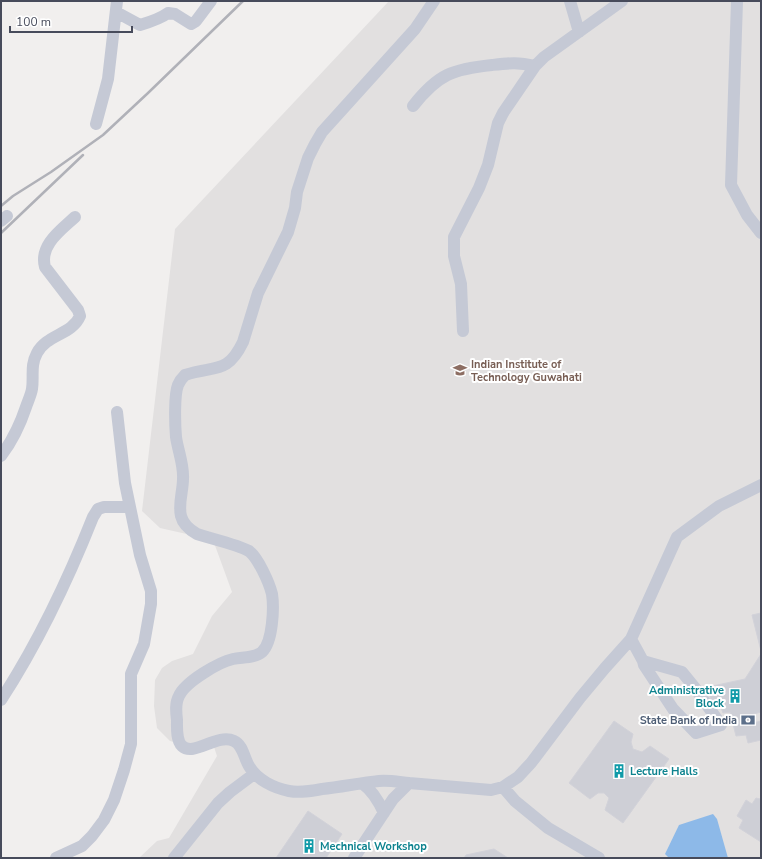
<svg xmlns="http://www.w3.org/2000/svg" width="762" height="859" viewBox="0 0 762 859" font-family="'Nunito Sans',sans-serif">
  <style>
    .education { fill: #e2e0e0 }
    .water { fill: #8db9e8 }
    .building { fill: #cecfd6; stroke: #d2d2d9 }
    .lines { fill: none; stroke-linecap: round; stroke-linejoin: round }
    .minor { stroke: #c5c9d5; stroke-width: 12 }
    .rail { stroke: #b0b1b8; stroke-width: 2.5 }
    .labels { text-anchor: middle; stroke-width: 4; stroke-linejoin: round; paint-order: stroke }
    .education-label { font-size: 11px; font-weight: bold; fill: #785e54; stroke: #fff; text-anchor: start }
    .culture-label { font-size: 11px; font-weight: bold; fill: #0d838f; stroke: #fff; text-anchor: start }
    .service-label { font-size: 11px; font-weight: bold; fill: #4e5e75; stroke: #fff; text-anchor: end }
  </style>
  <rect width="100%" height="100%" fill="#f1efee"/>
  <path class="education" d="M 389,1 L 761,1 L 761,858 L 139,858 L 157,841 L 169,838 L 217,756 L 214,747 L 185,745 L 170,741 L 157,728 L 154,706 L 155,680 L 162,668 L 172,661 L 193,654 L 212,616 L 232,592 L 213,540 L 160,528 L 142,511 L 175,229 Z"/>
  <path class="water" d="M 713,814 L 717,819 L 728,858 L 669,858 L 665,854 L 679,825 Z"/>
  <path class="building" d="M 761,613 L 761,651 L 752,615 Z
    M 761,654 L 761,712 L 750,715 L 753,723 L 761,721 L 761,740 L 748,743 L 746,735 L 736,736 L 730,712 L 723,713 L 720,705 L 712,706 L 708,687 L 745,679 Z
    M 614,721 L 633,734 L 631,742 L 633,749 L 642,752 L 650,746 L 669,759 L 623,823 L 605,810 L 609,798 L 604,793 L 598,793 L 590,799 L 569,783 Z
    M 761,797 L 761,842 L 739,828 L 743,820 L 737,816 L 746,800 L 752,804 L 756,798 L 760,799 Z
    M 308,811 L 342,834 L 326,858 L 276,858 Z
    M 494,849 L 508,858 L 464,858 L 466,855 Z"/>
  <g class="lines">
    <path class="minor" d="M 570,1 L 579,32
      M 737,1 L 731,185 L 747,215 L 761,233
      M 116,12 L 140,25 C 150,22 160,19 168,13 L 175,14 L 191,24 L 196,21 L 211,1
      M 413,106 C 438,74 453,69 492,65 C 510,63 518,62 535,66
      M 96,124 L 108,79 L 117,1
      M 1,221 L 7,216
      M 463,331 L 461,284 L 454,256 L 454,237 L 479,188 L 488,165 L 498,123 L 503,113 L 535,66 L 544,57 L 622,1
      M 1,456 C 13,440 20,425 26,407 C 28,401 31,395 32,389 C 34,376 30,366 37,353 C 47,334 72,335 80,316 L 78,310 L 45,267 C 39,245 61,230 75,217
      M 631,639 L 643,661 L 682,672 L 695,688 L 721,725 L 696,733 L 673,709 L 644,665 L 643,661
      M 1,700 C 38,643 68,580 93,517 L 98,509 L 104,507 L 130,507
      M 409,783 C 399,782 388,780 379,781 C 360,783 341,787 322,789 C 311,791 300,793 289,791 C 274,788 257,780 249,766 C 244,758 243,745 234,741 C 217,733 194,757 182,746 C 176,740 177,727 177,720 C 176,712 175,703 179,696 C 185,682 219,662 233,659 C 242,657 255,658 262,652 C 273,642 274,607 272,594 C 269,582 258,558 249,551 C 239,545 209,538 197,534 C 190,530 183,524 181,516 C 178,504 183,491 183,479 C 184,465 178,451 176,437 C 175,425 174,395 178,385 C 180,380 182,378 185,375 C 215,365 227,375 243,342 L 258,293 L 288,232 L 295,208 L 297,192 L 308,158 L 315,144 L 322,132 L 415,29 L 434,1
      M 363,784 C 373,791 379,802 384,813
      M 503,787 L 515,801 L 548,828 L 599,858
      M 56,858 L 82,846 L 92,836 L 104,820 L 114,800 L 124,770 L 131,744 L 131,674 L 144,644 L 151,604 L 151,591 L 140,555 L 125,483 L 117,412
      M 174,858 L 218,803 L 230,792 L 254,774
      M 354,858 L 393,799 L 409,783 L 491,790 L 503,787 L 518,777 L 531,763 L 580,698 L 605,668 L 631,639 L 677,537 L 719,506 L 761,485"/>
    <path class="rail" d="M 1,206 L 13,196 L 51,172 L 103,135 L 148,93 L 243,1
      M 1,233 L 83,155"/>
  </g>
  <defs>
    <symbol id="university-bare" viewBox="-9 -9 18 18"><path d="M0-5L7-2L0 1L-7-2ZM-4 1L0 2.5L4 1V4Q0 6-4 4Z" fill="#8d6e63" stroke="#fff" stroke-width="2.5" paint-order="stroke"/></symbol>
    <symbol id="building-bare" viewBox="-9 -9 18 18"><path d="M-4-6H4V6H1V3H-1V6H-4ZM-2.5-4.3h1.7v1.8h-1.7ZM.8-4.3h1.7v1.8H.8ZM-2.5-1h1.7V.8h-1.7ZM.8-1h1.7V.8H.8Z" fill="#0f9aa8" stroke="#fff" stroke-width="2.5" paint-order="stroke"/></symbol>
    <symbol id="bank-bare" viewBox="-9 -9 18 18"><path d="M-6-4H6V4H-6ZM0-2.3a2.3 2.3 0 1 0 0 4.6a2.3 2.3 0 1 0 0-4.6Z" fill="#5c6f8a" stroke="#fff" stroke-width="2.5" paint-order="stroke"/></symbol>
  </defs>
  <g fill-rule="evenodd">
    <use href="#university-bare" x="450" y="360" width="20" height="20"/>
    <use href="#building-bare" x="725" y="686" width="20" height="20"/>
    <use href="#bank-bare" x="738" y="710" width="20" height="20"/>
    <use href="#building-bare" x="609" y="761" width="20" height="20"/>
    <use href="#building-bare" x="299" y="836" width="20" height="20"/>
  </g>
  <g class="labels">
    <g class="education-label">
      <text x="471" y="368">Indian Institute of<tspan x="471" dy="13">Technology Guwahati</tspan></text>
    </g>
    <g class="culture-label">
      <text x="724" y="694" text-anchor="end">Administrative<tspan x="724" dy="13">Block</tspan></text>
      <text x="630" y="775">Lecture Halls</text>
      <text x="320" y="850">Mechnical Workshop</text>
    </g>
    <g class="service-label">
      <text x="737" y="724">State Bank of India</text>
    </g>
  </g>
  <rect width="762" height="859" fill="none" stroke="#474b5b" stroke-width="4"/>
  <path d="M10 26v6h122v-6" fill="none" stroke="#474b5b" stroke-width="2"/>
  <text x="16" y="26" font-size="12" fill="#474b5b" stroke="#ffffff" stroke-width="3" paint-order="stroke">100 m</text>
</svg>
